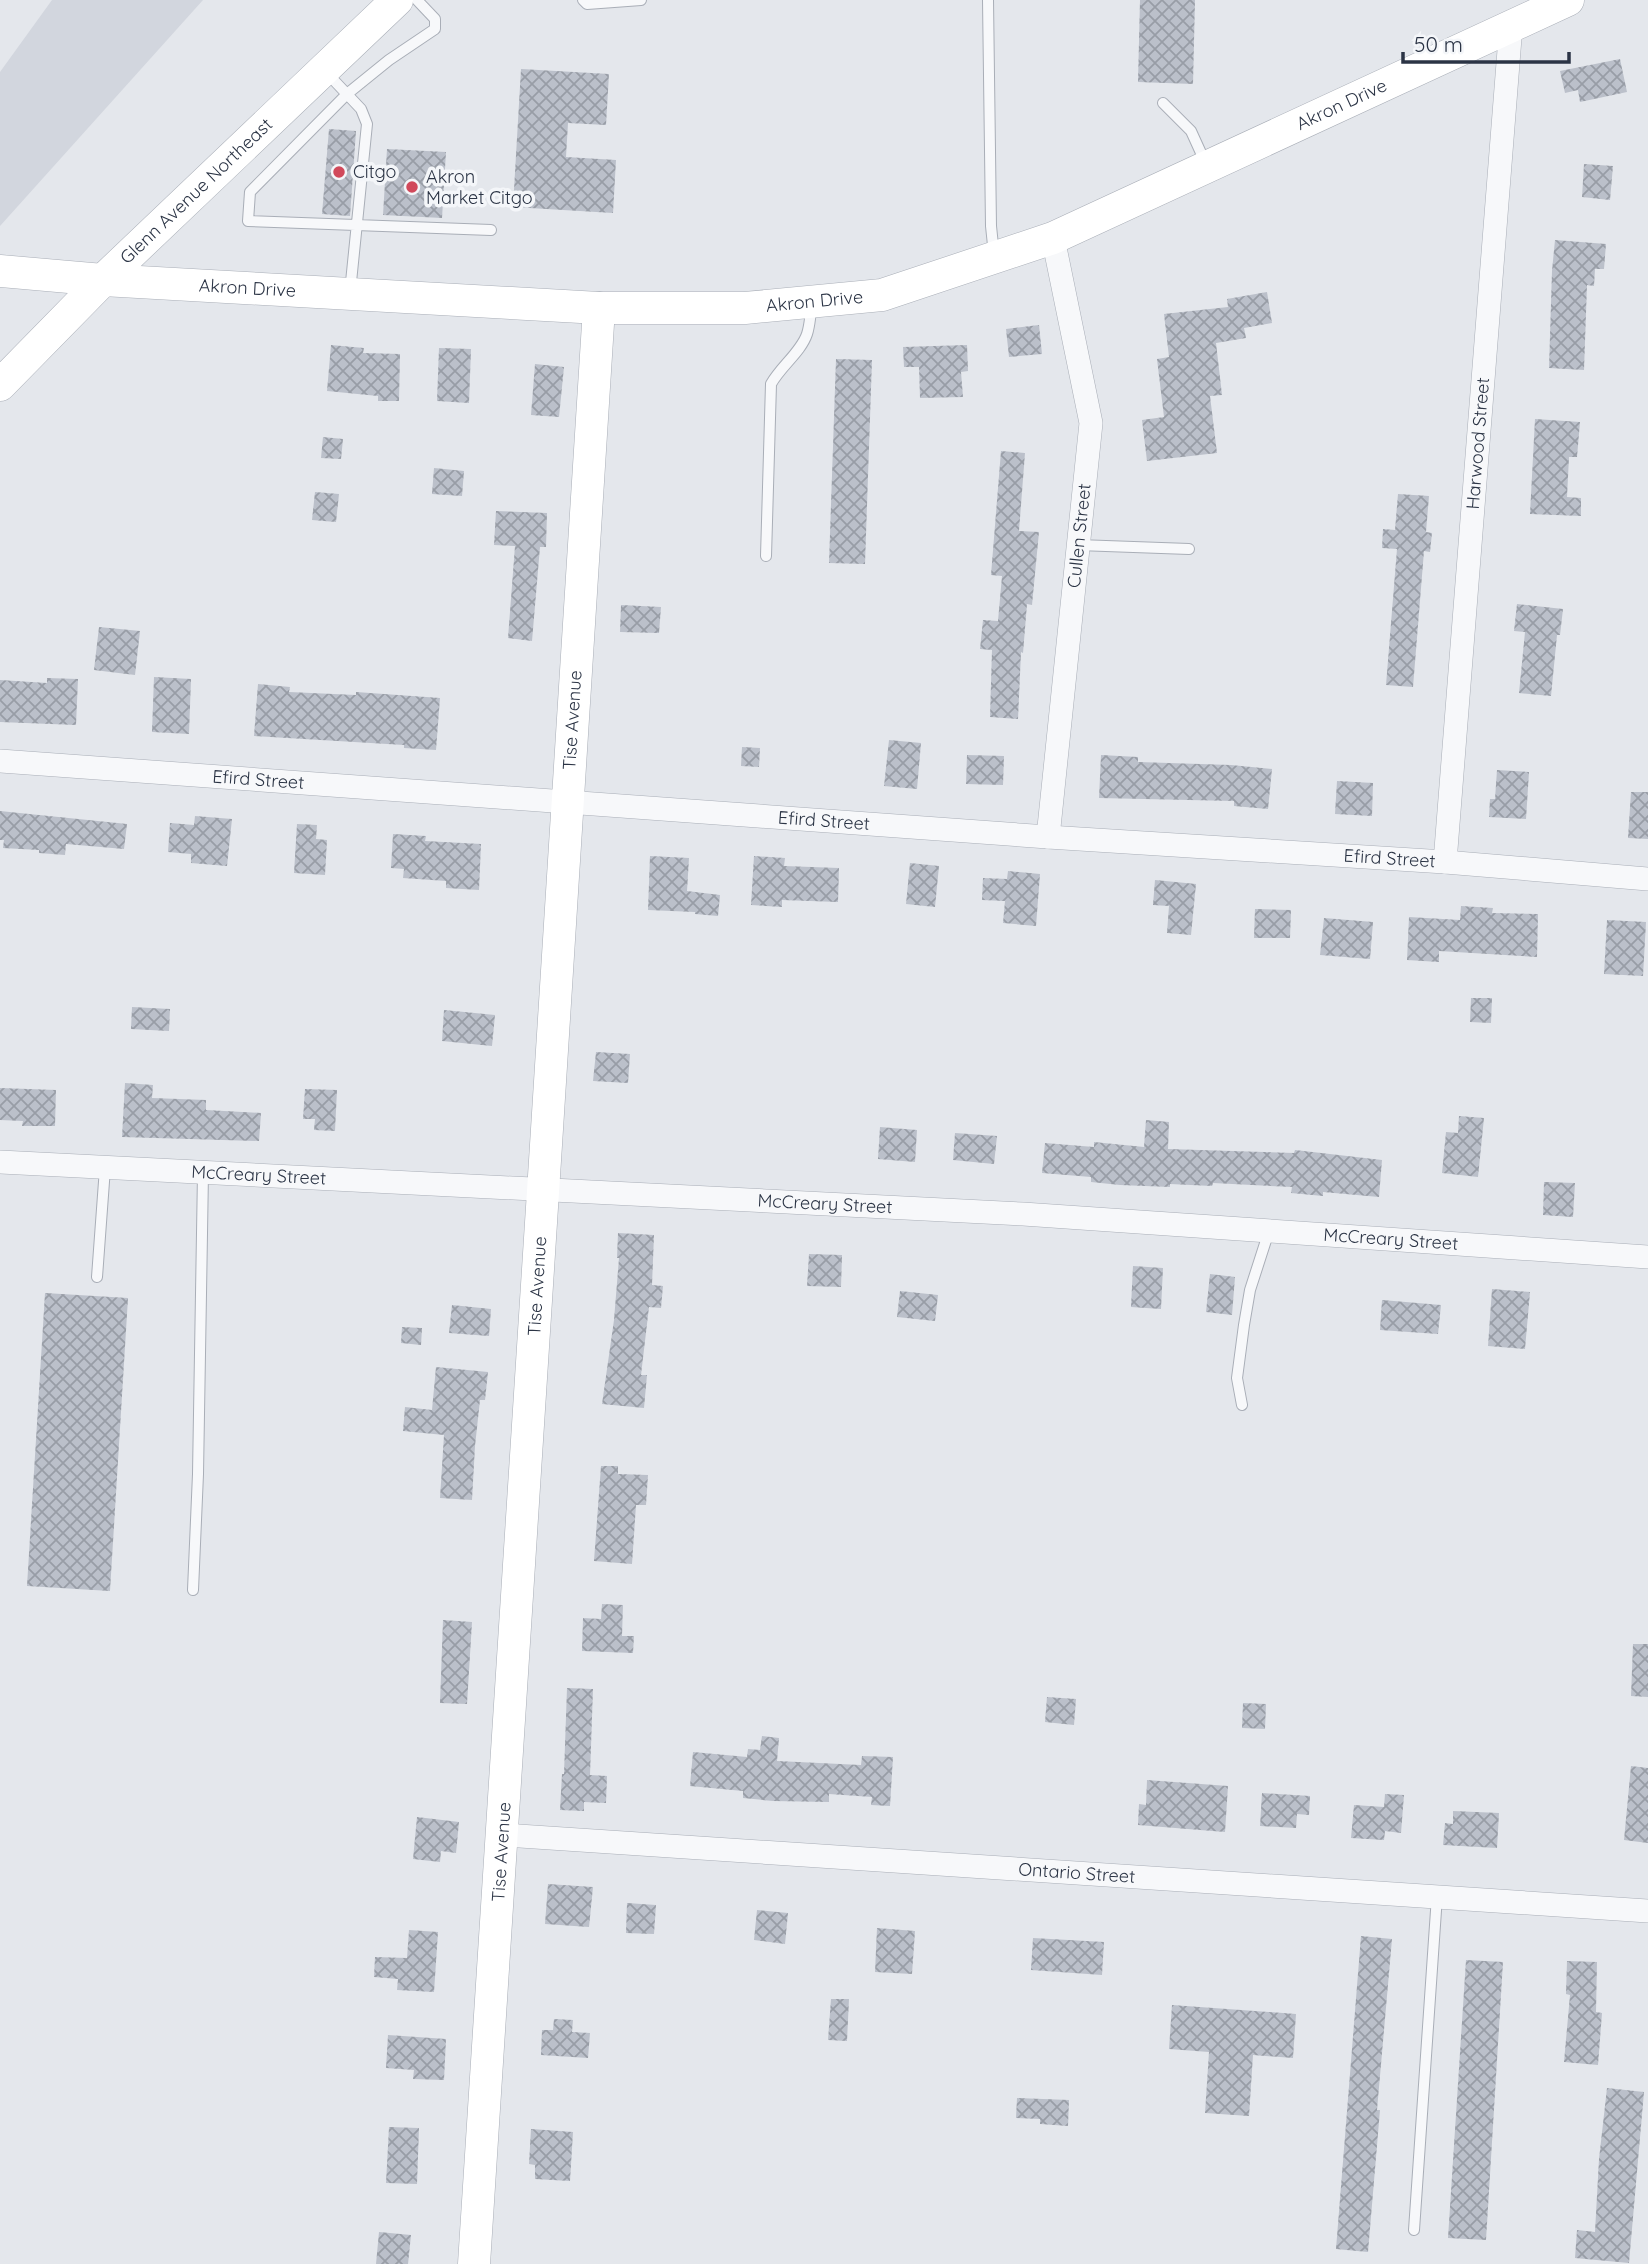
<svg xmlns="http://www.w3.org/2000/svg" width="1648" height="2264" viewBox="0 0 1648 2264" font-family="Quicksand,sans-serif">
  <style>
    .built { fill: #d2d6de }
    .building { fill: url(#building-cross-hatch) }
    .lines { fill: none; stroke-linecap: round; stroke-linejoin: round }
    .lane-casing { stroke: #a9aeb7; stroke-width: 12 }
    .street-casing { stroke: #a9aeb7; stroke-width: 24 }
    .secondary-casing { stroke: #a9aeb7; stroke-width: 33 }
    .lane { stroke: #f7f8fa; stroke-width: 10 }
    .street { stroke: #f7f8fa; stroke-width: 23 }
    .secondary { stroke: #fff; stroke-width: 32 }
    .poi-dot { fill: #d1495b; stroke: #f4f6f9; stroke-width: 2.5 }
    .labels { text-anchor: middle; stroke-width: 7; stroke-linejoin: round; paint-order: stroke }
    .street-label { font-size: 18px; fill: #2b3445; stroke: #f4f6f9 }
    .poi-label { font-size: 18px; fill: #2b3445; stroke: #f4f6f9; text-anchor: start }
  </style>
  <defs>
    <pattern id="building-cross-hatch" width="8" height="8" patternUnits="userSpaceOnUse" patternTransform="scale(1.75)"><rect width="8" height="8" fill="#bbc0ca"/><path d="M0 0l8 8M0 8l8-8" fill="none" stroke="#989da6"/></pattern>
  </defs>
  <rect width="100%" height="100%" fill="#e4e7ec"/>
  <path class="built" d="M 52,0 L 203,0 L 0,226 L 0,72 Z"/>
  <path class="building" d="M 1140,0 L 1195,0 L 1193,84 L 1138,82 Z
    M 1620,59 L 1627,92 L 1580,102 L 1578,90 L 1565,93 L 1560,71 Z
    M 521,69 L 609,74 L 606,125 L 568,123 L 566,157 L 616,160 L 613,213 L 513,207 Z
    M 329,129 L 356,131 L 350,216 L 322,214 Z
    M 387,149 L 446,152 L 442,218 L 383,215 Z
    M 1584,164 L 1613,166 L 1610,200 L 1582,197 Z
    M 1555,240 L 1606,244 L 1604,269 L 1595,269 L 1594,286 L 1587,285 L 1584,370 L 1549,368 L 1552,271 Z
    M 1267,292 L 1272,323 L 1244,328 L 1246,338 L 1216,343 L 1222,395 L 1210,396 L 1217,453 L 1147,461 L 1142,420 L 1164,417 L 1157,359 L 1169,357 L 1164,314 L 1228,307 L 1227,299 Z
    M 1039,325 L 1042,354 L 1009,357 L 1006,329 Z
    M 331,345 L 364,348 L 363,353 L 400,354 L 399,401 L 378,401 L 378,396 L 327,391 Z
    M 967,345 L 968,371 L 961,372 L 963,397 L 920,398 L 919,367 L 904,367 L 903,347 Z
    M 439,348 L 471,349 L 469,403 L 437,401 Z
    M 836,359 L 872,360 L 865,564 L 829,563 Z
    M 535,364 L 564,367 L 559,417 L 531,415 Z
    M 1535,419 L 1580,422 L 1577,457 L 1569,457 L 1567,497 L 1581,498 L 1581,516 L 1530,514 Z
    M 323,437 L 343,439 L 341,459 L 321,458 Z
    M 1001,451 L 1025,453 L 1019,531 L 1039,532 L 1032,605 L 1027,604 L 1023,653 L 1021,652 L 1018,719 L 990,717 L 992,650 L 980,649 L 983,620 L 998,621 L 1002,576 L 991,575 Z
    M 434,468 L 464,471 L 462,496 L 432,494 Z
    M 315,492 L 339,494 L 336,522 L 312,520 Z
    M 1398,494 L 1429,496 L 1426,532 L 1432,533 L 1430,552 L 1424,551 L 1413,687 L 1386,685 L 1397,549 L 1382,548 L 1383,529 L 1395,530 Z
    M 496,511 L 547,513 L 546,547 L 540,547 L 532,641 L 508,638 L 515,546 L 494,545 Z
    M 1517,604 L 1563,609 L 1560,635 L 1557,635 L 1551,696 L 1519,693 L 1525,632 L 1514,631 Z
    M 621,605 L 661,607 L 659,633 L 620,632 Z
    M 99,627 L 140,631 L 135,675 L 94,670 Z
    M 154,677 L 191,679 L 189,734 L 152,732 Z
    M 47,678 L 78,679 L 76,725 L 0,722 L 0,680 L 47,683 Z
    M 258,684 L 290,687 L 289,692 L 356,695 L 356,692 L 440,698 L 436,750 L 404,748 L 404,745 L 254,736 Z
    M 889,740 L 921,743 L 917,789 L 884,786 Z
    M 742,747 L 760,748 L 759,767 L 741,766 Z
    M 967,755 L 1004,756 L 1003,785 L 966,784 Z
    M 1101,755 L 1138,757 L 1138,762 L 1231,765 L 1272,769 L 1268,809 L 1234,806 L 1234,801 L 1099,798 Z
    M 1497,770 L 1529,772 L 1526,819 L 1489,817 L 1490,799 L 1495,799 Z
    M 1337,781 L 1373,783 L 1372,816 L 1335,814 Z
    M 1631,792 L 1648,792 L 1648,839 L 1628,838 Z
    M 0,811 L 127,824 L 124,849 L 66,844 L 65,855 L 39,853 L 39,850 L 3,848 L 4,840 L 0,840 Z
    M 195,816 L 232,819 L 227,866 L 191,863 L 191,854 L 168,852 L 170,823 L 194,825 Z
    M 297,824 L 317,825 L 316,839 L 327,840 L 325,875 L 294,873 Z
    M 393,834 L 426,836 L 425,841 L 481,844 L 479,890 L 446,888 L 446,881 L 403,878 L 404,869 L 391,868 Z
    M 650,856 L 689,858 L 687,891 L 720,895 L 718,916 L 695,914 L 695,912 L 648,910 Z
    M 754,856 L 785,858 L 784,866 L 839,868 L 838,902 L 782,900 L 782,907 L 751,905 Z
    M 910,863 L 939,866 L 935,907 L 906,904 Z
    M 1008,871 L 1040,874 L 1036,926 L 1003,923 L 1005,901 L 982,900 L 983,878 L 1007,879 Z
    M 1155,880 L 1196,884 L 1191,935 L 1167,933 L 1169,906 L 1153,905 Z
    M 1461,906 L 1493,908 L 1492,913 L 1538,914 L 1537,957 L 1439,951 L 1439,962 L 1407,960 L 1409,917 L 1460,920 Z
    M 1255,909 L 1291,910 L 1290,938 L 1254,938 Z
    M 1324,918 L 1373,922 L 1370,959 L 1320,955 Z
    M 1607,920 L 1646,922 L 1643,976 L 1604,974 Z
    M 1471,998 L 1492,998 L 1491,1023 L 1470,1022 Z
    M 132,1007 L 170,1009 L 169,1031 L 131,1029 Z
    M 444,1010 L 495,1015 L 492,1046 L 442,1041 Z
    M 596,1052 L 630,1054 L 628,1083 L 593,1081 Z
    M 125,1083 L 153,1085 L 152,1098 L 206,1100 L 206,1110 L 261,1113 L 259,1141 L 122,1137 Z
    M 0,1088 L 56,1090 L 55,1126 L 22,1126 L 23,1121 L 0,1120 Z
    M 305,1089 L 337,1090 L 335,1131 L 314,1130 L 315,1119 L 303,1119 Z
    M 1459,1116 L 1484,1118 L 1478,1177 L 1442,1173 L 1446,1132 L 1458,1133 Z
    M 1146,1120 L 1169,1122 L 1168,1149 L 1294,1153 L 1295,1150 L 1382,1160 L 1379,1197 L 1323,1192 L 1323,1196 L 1291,1193 L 1292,1187 L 1213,1183 L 1212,1186 L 1170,1184 L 1170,1187 L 1120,1185 L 1091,1182 L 1091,1177 L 1042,1173 L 1045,1143 L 1094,1147 L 1094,1142 L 1144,1147 Z
    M 880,1127 L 917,1130 L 915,1162 L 878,1159 Z
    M 955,1133 L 997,1136 L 994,1164 L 953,1160 Z
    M 1544,1182 L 1575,1183 L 1573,1217 L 1543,1215 Z
    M 618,1233 L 654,1235 L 652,1285 L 663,1286 L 661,1308 L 649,1307 L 641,1375 L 647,1375 L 644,1408 L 602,1404 L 614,1320 L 619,1258 L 617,1258 Z
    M 809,1254 L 842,1255 L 841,1287 L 807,1286 Z
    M 1133,1266 L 1163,1268 L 1161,1309 L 1131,1307 Z
    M 1210,1274 L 1235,1277 L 1232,1315 L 1206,1312 Z
    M 1492,1289 L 1530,1292 L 1525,1349 L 1488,1346 Z
    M 900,1291 L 938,1295 L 935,1321 L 897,1317 Z
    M 45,1293 L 128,1298 L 110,1591 L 27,1586 Z
    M 1382,1300 L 1441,1305 L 1438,1334 L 1380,1330 Z
    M 452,1305 L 491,1309 L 489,1336 L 449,1333 Z
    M 402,1327 L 422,1328 L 421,1345 L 401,1343 Z
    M 436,1367 L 488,1372 L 485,1400 L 480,1400 L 475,1446 L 472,1500 L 440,1498 L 444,1435 L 403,1431 L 405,1407 L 432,1410 Z
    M 601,1466 L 618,1466 L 618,1474 L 648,1475 L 646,1505 L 636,1505 L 632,1564 L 594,1561 Z
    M 602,1604 L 623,1605 L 622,1636 L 634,1636 L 633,1653 L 582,1651 L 583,1618 L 601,1619 Z
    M 443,1620 L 472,1622 L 467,1704 L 440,1703 Z
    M 1633,1644 L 1648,1644 L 1648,1697 L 1631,1696 Z
    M 567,1688 L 593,1689 L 590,1775 L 607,1776 L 606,1803 L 584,1802 L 584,1811 L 560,1810 L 562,1774 L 564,1774 Z
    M 1047,1697 L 1076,1699 L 1074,1725 L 1045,1722 Z
    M 1243,1703 L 1266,1704 L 1265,1729 L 1242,1728 Z
    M 762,1736 L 779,1738 L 777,1761 L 861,1765 L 862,1756 L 893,1757 L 890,1806 L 871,1805 L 872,1797 L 829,1794 L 829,1802 L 773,1801 L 743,1798 L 743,1791 L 690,1786 L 693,1752 L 747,1757 L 748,1749 L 760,1750 Z
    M 1631,1766 L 1648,1768 L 1648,1843 L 1624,1840 Z
    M 1147,1780 L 1228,1786 L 1225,1832 L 1138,1825 L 1139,1804 L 1146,1805 Z
    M 1262,1793 L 1310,1796 L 1309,1815 L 1297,1814 L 1296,1828 L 1260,1826 Z
    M 1385,1794 L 1404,1795 L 1401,1833 L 1385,1831 L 1384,1840 L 1351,1838 L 1354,1805 L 1384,1807 Z
    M 1453,1811 L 1499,1813 L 1497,1848 L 1443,1845 L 1445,1823 L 1453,1824 Z
    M 417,1817 L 459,1822 L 456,1853 L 441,1851 L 440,1862 L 413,1859 Z
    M 548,1884 L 593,1887 L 589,1927 L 545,1924 Z
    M 627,1903 L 656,1905 L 654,1934 L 626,1933 Z
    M 757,1910 L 788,1913 L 785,1944 L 754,1940 Z
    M 877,1928 L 915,1931 L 912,1974 L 875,1972 Z
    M 409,1930 L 438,1932 L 434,1992 L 397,1990 L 398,1979 L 374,1977 L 375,1957 L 407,1958 Z
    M 1361,1936 L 1392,1939 L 1377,2110 L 1380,2110 L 1368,2252 L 1336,2249 Z
    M 1033,1938 L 1104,1942 L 1102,1975 L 1031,1970 Z
    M 1466,1960 L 1503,1962 L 1486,2240 L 1448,2238 Z
    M 1567,1961 L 1597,1962 L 1596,2012 L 1602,2013 L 1598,2065 L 1564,2062 L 1570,1995 L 1566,1994 Z
    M 831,1999 L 849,1999 L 847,2041 L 828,2040 Z
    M 1172,2005 L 1296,2014 L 1293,2058 L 1253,2055 L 1249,2116 L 1205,2113 L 1209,2052 L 1169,2049 Z
    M 554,2019 L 573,2020 L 572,2032 L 590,2033 L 588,2058 L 541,2055 L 542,2030 L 553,2030 Z
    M 388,2035 L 446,2039 L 444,2080 L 413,2079 L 414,2070 L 386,2068 Z
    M 1607,2088 L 1644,2092 L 1629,2263 L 1575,2258 L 1577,2230 L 1595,2232 L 1599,2159 Z
    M 1017,2098 L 1069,2100 L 1068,2126 L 1040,2124 L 1040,2119 L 1016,2118 Z
    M 389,2127 L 419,2128 L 417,2184 L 386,2183 Z
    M 531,2129 L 573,2132 L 570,2181 L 535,2179 L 535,2165 L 529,2164 Z
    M 379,2232 L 411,2235 L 408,2264 L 376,2264 Z"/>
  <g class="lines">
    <defs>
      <path id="lane" d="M 417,0 L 435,19 L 435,29 L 389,60 L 347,94 L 250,192 L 248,221 L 491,230
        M 583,0 L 587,4 L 641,0
        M 988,0 L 991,226 L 994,255
        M 326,72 L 361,109 L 367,124 L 350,292
        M 1163,103 L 1191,131 L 1206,164
        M 1078,545 L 1189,549
        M 766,556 L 771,384 C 781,366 801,352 807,334 C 810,325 810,315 812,306
        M 97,1277 L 105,1168
        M 1242,1405 L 1237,1378 L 1244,1325 L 1250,1290 L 1269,1231
        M 193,1590 L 198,1474 L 203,1173
        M 1414,2230 L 1437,1896"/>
      <g id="street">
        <path id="s1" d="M 0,761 L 1048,837 L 1445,862 L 1648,879"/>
        <path id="s2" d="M 1048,837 L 1091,423 L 1053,238"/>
        <path id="s3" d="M 1445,862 L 1511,25"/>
        <path id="s4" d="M 0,1162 L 1023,1214 L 1648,1257"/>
        <path id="s5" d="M 504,1835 L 1648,1911"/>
      </g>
      <g id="secondary">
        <path id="s6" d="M 0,271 L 103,280 L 599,308 L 745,308 L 882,295 L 1053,238 L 1568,0"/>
        <path id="s7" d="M 0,385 L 103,280 L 397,0"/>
        <path id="s8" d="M 474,2264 C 519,1612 556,960 599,308"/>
      </g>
    </defs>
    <use href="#lane" class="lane-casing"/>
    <use href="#street" class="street-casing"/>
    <use href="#secondary" class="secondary-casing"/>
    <use href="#lane" class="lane"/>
    <use href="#street" class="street"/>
    <use href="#secondary" class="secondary"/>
  </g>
  <g class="poi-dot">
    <circle cx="339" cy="172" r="7"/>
    <circle cx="412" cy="187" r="7"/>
  </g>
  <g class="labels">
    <g class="street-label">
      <text dy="6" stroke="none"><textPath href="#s6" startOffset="1382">Akron Drive</textPath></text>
      <text dy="6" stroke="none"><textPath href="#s7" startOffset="276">Glenn Avenue Northeast</textPath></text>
      <text dy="6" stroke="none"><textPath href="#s6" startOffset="248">Akron Drive</textPath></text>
      <text dy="6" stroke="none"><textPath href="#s6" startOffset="816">Akron Drive</textPath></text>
      <text dy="6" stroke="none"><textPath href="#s3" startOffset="420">Harwood Street</textPath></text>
      <text dy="6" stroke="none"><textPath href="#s2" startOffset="303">Cullen Street</textPath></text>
      <text dy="6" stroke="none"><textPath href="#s8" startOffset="1547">Tise Avenue</textPath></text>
      <text dy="6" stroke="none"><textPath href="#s1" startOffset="259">Efird Street</textPath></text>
      <text dy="6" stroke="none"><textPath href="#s1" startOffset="826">Efird Street</textPath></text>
      <text dy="6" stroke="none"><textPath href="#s1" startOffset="1393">Efird Street</textPath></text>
      <text dy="6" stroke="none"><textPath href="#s4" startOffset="259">McCreary Street</textPath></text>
      <text dy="6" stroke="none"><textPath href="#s4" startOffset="826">McCreary Street</textPath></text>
      <text dy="6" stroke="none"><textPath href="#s4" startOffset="1393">McCreary Street</textPath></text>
      <text dy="6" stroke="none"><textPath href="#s8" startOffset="980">Tise Avenue</textPath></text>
      <text dy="6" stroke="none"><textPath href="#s8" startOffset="413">Tise Avenue</textPath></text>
      <text dy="6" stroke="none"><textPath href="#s5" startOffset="574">Ontario Street</textPath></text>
    </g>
    <g class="poi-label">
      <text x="353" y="178">Citgo</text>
      <text x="426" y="183">Akron<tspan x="426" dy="21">Market Citgo</tspan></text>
    </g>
  </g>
  <path d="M1403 52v10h166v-10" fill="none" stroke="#2b3445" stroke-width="3.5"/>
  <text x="1414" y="52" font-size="21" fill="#2b3445" stroke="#f4f6f9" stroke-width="5" paint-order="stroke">50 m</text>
</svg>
